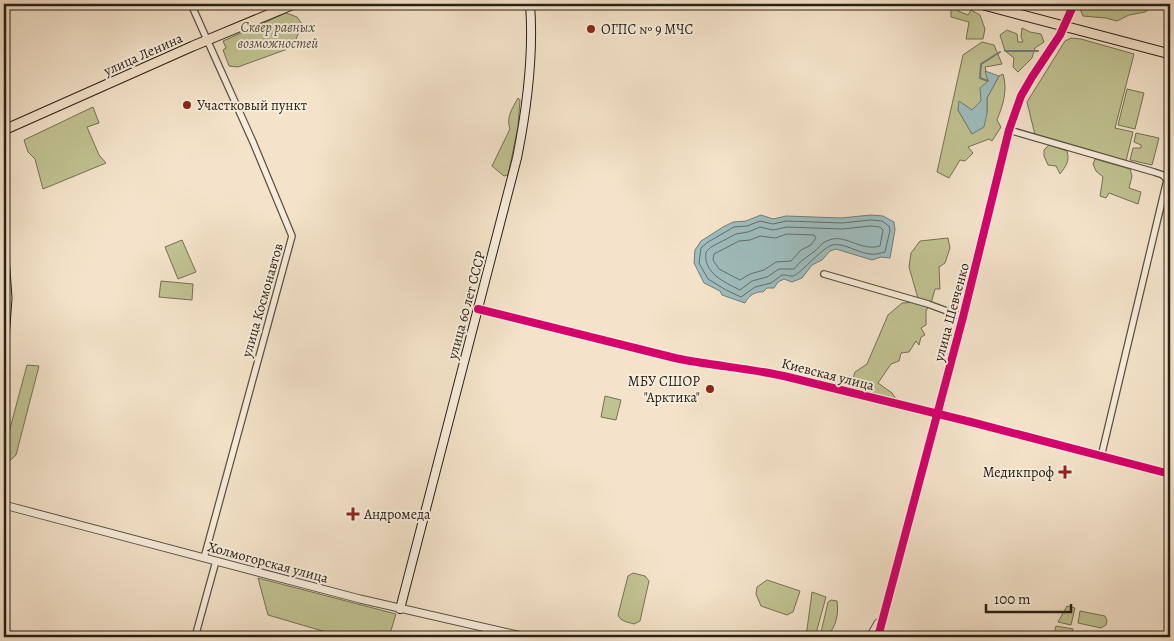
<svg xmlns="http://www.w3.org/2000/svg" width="1174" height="641" viewBox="0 0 1174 641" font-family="Alegreya,serif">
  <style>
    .green { fill: #c1c292; stroke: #747154 }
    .water { fill: #9ebdbe; stroke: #6f7e7b }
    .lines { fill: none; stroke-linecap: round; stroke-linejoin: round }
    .shore { stroke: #636e6a; stroke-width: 1 }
    .stream { stroke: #6f7e7b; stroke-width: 2 }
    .minor-casing { stroke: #5b5143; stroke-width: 8 }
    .tertiary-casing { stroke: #5b5143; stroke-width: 9 }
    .secondary-casing { stroke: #282016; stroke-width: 10 }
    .primary-casing { stroke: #282016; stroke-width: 11 }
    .minor { stroke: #f8eddd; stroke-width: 5.5 }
    .tertiary { stroke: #f8eddd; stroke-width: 7 }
    .secondary { stroke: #f8eddd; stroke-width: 8 }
    .primary { stroke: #f4e3ca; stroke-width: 9 }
    .cycleway-casing { stroke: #f8eddd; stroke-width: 11 }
    .cycleway { stroke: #d6006c; stroke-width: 8 }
    .poi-dot { fill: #8f2418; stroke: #f8eddd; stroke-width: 2 }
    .labels { text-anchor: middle; stroke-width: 4; stroke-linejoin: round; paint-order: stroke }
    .park-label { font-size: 14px; font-style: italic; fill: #56513b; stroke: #f8eddd }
    .poi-label { font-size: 14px; fill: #282016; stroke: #f8eddd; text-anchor: start }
    .street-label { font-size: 14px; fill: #282016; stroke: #f8eddd }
  </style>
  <rect width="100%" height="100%" fill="#f4e3ca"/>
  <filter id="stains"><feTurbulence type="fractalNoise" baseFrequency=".004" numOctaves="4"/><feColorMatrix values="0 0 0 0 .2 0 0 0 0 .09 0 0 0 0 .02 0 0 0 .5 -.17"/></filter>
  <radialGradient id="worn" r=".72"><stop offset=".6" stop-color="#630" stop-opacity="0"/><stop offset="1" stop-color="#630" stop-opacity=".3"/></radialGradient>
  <path class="green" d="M 1081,4 L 1157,4 L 1145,12 L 1129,15 L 1117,21 L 1106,18 L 1083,16 L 1080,9 Z
    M 958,5 L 958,11 L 968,15 L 971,10 L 980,15 L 985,29 L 983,39 L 966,39 L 969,22 L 951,17 L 951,8 Z
    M 286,13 L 297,17 L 302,24 L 293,47 L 238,67 L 229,66 L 223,50 L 226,48 L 223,41 Z
    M 1022,28 L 1030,32 L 1041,34 L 1044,42 L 1035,48 L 1032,58 L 1018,72 L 1013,67 L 1014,58 L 1005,51 L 1000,35 L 1007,30 L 1017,34 L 1018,42 L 1023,42 L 1021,37 Z
    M 1071,38 L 1081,39 L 1134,54 L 1115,128 L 1133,132 L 1126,161 L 1035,135 L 1027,102 L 1065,41 Z
    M 982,42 L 994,45 L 1002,64 L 985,67 L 988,81 L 981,101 L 972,110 L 960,102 L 958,110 L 972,134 L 987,113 L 987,98 L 999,76 L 1003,74 C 1008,90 1003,105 997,120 L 1001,127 L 992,141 L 989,139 L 968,147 L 973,153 L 965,161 L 960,160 L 949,178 L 937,172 L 963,55 Z
    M 1127,89 L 1144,93 L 1135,129 L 1118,125 Z
    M 518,98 L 520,100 L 518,127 L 508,175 L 504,176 L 492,166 L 510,129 C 506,117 512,109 518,98 Z
    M 93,107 L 99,123 L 87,127 L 99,155 L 106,163 L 43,189 L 35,159 L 28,152 L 24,140 Z
    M 1136,133 L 1159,138 L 1152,165 L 1130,160 L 1133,148 L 1141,148 L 1141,145 L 1134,142 Z
    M 1049,145 L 1067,151 C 1070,161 1066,166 1060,174 L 1056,166 L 1048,165 L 1044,156 L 1044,150 Z
    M 1095,159 L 1130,169 L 1132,176 L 1129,188 L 1141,192 L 1138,204 L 1109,193 L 1106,198 L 1100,196 L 1103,177 L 1096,171 L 1093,164 Z
    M 948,238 L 950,248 L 945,263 L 939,267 L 940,289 L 935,289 L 932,300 L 926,311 L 926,325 L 921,328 L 925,335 L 921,337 L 919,345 L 916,341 L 909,352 L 901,353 L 899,361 L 891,364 L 878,383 L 892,393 L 896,399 L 850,388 L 855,372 L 867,364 L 888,315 L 902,303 L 919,302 L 909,267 L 911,253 L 920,241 Z
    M 182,240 L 196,272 L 178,279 L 165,247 Z
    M 161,281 L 193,284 L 192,300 L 159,297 Z
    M 27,365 L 39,366 L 16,455 L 4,466 L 4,451 Z
    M 605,396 L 621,400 L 616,420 L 601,417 Z
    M 633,573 L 645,576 L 649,581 L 640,621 L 634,624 C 628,622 621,622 618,615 L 628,576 Z
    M 258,578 L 396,614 L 389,637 L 343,637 L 268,615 Z
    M 767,580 L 800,591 L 793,612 L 787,615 L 761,606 L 756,594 L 757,587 Z
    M 812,592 L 826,597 L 815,637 L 806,637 Z
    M 831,600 L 837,601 C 839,615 836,626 827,637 L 820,637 L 828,602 Z
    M 1067,606 L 1075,608 L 1071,625 L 1058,622 Z
    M 1080,611 L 1105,616 L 1107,621 L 1106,625 L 1101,628 L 1078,623 Z
    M 1056,626 L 1073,629 L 1071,637 L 1053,637 Z"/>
  <path class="water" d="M 985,71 L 999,76 L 987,98 L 987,113 L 984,127 L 972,134 L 958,110 L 959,101 L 972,110 L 981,101 L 980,88 L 988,81 Z
    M 761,215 L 773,219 L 786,216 L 841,218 L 871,215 L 883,216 L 894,222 L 895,230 L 890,258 L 881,257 L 872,260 L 836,249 L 830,251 L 822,260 L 812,265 L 802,278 L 792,282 L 784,279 L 778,282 L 774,288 L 767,288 L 763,292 C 756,291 748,296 745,303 L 722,295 L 720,291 L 704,283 L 694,263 L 695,250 L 701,241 L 723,227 L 733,222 L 746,221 Z"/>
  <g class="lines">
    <path class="shore" d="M 871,220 L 882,221 L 889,226 L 890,230 L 885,252 C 880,253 875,255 870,254 C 858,253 843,242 832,245 C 822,248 798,276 793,276 C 789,277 786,274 782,275 L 771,283 L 755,287 L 741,297 L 726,290 L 708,279 L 699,263 L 701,248 L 708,242 L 734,227 L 747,226 L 760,221 L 773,224 L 786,221 L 842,223 Z
      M 871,226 L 880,227 L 883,230 L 880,246 C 860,252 844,232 827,241 C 821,243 819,248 815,251 C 807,257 800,261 794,269 L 779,269 L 767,277 L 752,281 L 740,290 C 724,282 703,273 706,252 L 711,247 L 736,234 L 748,232 L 760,227 L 773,230 L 787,227 L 842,229 Z
      M 787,234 L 814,235 L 816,238 L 811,245 L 801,250 L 791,261 L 776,262 L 764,270 L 750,274 L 740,280 L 719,269 L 713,260 L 714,254 L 739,241 L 750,240 L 760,236 L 775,238 Z"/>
    <path class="stream" d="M 1005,51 L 1038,51
      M 988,81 L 980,78 L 981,64 L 1000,52"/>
    <defs>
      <path id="minor" d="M 191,4 L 253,142 L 292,236 L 204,558
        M 1009,130 L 1154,172 L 1163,175 L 1167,180 L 1101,457
        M 824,274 L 928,304 L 963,317
        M 195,637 L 216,561"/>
      <path id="tertiary" d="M 478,309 L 675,358 C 712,366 750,368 788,377 L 971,422 L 1170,474
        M 4,505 L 360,599 L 526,637
        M 870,637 L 878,623
        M 878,637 L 963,317 L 1009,130 L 1021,96 L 1032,77 L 1060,35 L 1074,4"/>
      <path id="secondary" d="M 400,609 L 517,158 C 527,108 534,55 530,4"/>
      <path id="primary" d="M 980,4 L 1170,54
        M 4,130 L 193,46 L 294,4
        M 4,256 L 7,298 L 4,340"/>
    </defs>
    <use href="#minor" class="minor-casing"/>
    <use href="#tertiary" class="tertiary-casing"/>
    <use href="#secondary" class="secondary-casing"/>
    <use href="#primary" class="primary-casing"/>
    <use href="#minor" class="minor"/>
    <use href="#tertiary" class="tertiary"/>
    <use href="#secondary" class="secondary"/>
    <use href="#primary" class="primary"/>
    <defs>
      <path id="cycleway" d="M 478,309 L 675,358 C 712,366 750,368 788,377 L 971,422 L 1170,474
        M 878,637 L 963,317 L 1009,130 L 1021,96 L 1032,77 L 1060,35 L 1074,4"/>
    </defs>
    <use href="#cycleway" class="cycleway-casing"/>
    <use href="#cycleway" class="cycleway"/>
  </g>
  <g class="poi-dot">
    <circle cx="591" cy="29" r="5"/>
    <circle cx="187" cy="105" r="5"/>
    <circle cx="710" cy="389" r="5"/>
    <path d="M1062.5 464.5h5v5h5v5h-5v5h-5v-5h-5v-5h5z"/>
    <path d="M350.5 506.5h5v5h5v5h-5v5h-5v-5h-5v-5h5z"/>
  </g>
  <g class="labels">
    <g class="park-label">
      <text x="278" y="32">Сквер равных<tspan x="278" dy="16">возможностей</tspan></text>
    </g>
    <g class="poi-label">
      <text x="601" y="34">ОГПС № 9 МЧС</text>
      <text x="197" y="110">Участковый пункт</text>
      <text x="700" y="386" text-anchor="end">МБУ СШОР<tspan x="700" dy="16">"Арктика"</tspan></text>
      <text x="1054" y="477" text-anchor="end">Медикпроф</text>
      <text x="364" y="519">Андромеда</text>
    </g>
    <g class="street-label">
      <text transform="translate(143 54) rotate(-24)" y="5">улица Ленина</text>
      <text transform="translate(262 300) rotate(-74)" y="5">улица Космонавтов</text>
      <text transform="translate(466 305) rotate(-75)" y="5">улица 60 лет СССР</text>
      <text transform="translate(951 312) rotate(-75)" y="5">улица Шевченко</text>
      <text transform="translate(828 374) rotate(14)" y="5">Киевская улица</text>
      <text transform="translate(268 562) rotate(15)" y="5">Холмогорская улица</text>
    </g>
  </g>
  <rect width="1174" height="641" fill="none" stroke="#f4e3ca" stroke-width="20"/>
  <rect x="5" y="5" width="1164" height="631" fill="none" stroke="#282016" stroke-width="2.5"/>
  <rect x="10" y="10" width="1154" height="621" fill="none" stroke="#282016"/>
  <path d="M986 604v8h85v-8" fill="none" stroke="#282016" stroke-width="2.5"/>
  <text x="994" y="604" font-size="15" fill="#282016" stroke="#f8eddd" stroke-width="4" paint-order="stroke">100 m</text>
  <rect width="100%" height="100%" filter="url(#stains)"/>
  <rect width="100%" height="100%" fill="url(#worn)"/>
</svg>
